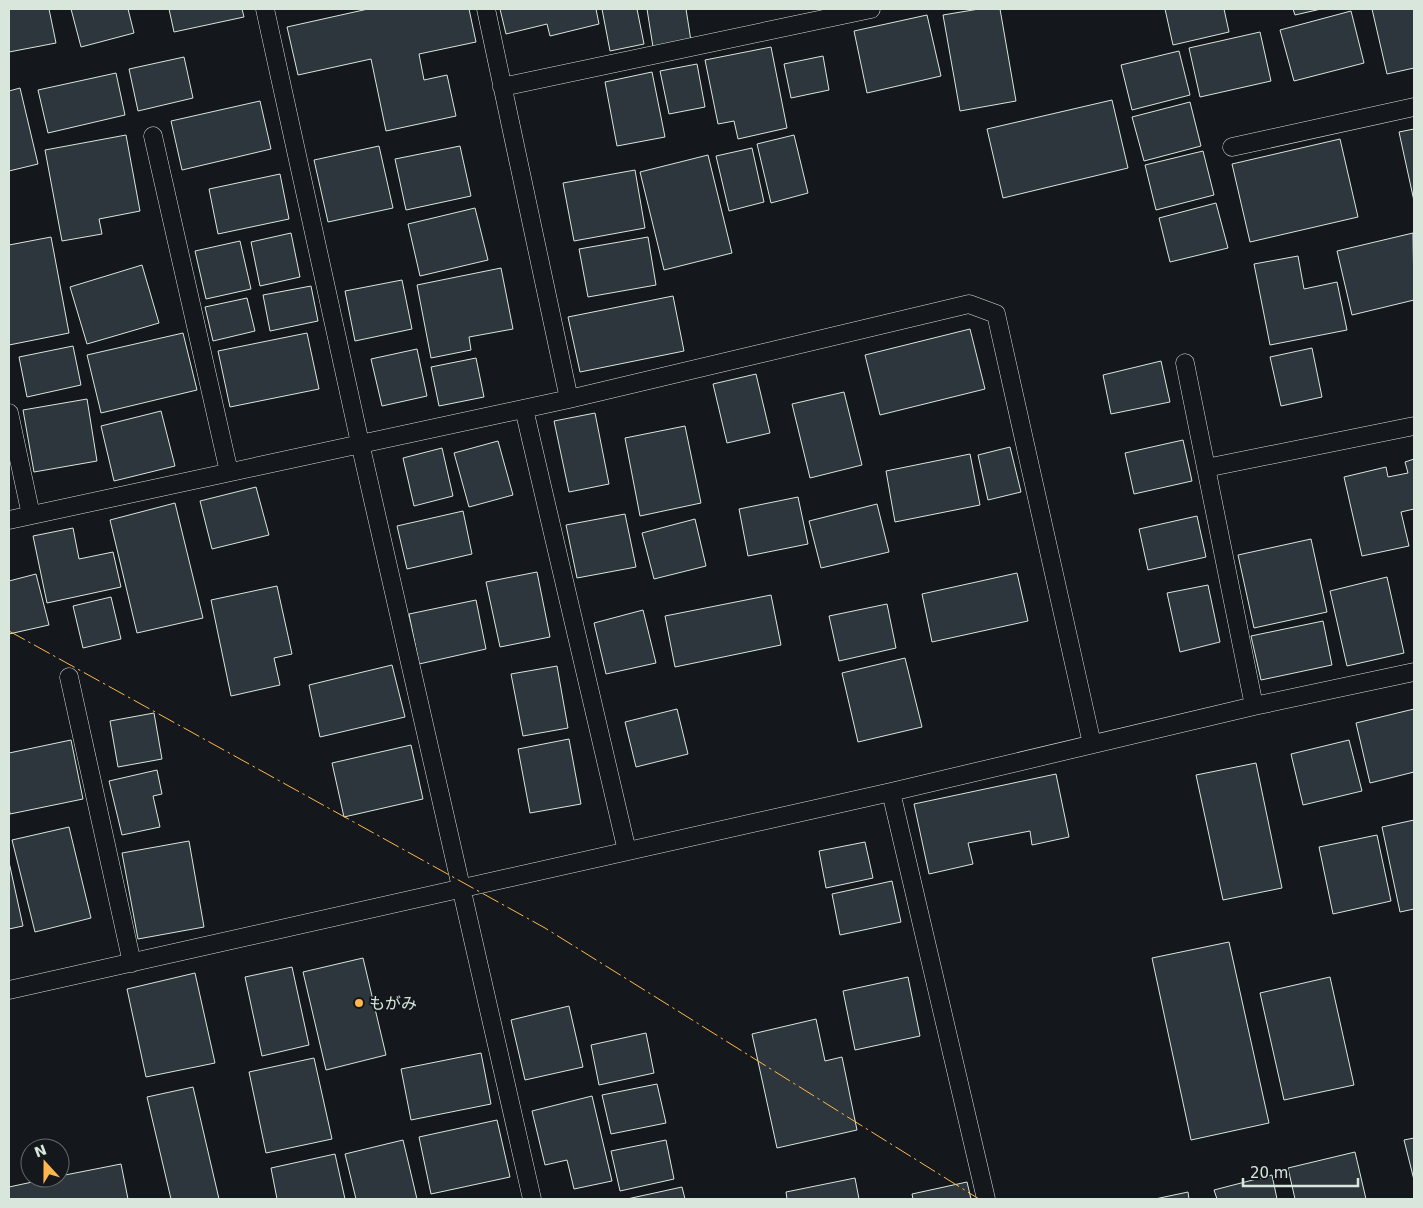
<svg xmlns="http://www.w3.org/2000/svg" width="1423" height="1208" viewBox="0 0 1423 1208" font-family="'DejaVu Sans','Noto Sans JP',sans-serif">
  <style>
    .building { fill: #2c363c; stroke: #d8e6dc }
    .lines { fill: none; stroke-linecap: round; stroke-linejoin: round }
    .lane-casing { stroke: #d8e6dc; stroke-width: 19 }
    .lane { stroke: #14181c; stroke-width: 18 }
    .power { stroke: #ffb74d; stroke-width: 1; stroke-dasharray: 18 4 2.5 4; stroke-linecap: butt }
    .poi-dot { fill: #ffb74d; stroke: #14181c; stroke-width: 2 }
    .labels { text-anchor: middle; stroke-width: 4; stroke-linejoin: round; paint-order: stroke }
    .poi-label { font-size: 16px; fill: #d8e6dc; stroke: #14181c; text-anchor: start }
  </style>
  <rect width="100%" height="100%" fill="#14181c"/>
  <path class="building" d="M 9,9 L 49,9 L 56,43 L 9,52 Z
    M 71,9 L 128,9 L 134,33 L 81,47 Z
    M 169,9 L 242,9 L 244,17 L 174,32 Z
    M 368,9 L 469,9 L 476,42 L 419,54 L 424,80 L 447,75 L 456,116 L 386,131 L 371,59 L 298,75 L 287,27 Z
    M 500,9 L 596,9 L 599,24 L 550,36 L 547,24 L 506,34 Z
    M 602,9 L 637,9 L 644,44 L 610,51 Z
    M 647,9 L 686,9 L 691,41 L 653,47 Z
    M 979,9 L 1000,9 L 1016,101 L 960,111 L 943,15 Z
    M 1165,9 L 1224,9 L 1229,32 L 1173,45 Z
    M 1293,9 L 1321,9 L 1295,15 Z
    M 1372,9 L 1414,9 L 1414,68 L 1387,74 Z
    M 1351,11 L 1364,63 L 1294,81 L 1280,30 Z
    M 927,15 L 941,76 L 867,93 L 854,31 Z
    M 1260,32 L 1271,81 L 1200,97 L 1189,48 Z
    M 771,47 L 787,128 L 738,139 L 734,121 L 718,124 L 705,60 Z
    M 1179,51 L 1190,95 L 1132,110 L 1121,65 Z
    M 823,56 L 829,90 L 791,98 L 784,64 Z
    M 184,57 L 193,98 L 138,111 L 129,69 Z
    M 697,64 L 705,107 L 669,114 L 660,71 Z
    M 652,72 L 665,137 L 617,146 L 605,82 Z
    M 116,73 L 125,115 L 48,133 L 38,90 Z
    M 20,88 L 38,164 L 9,171 L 9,91 Z
    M 1112,100 L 1128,168 L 1003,198 L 987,129 Z
    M 260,101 L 271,149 L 182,170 L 171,121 Z
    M 1190,102 L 1201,146 L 1144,161 L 1132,117 Z
    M 1414,129 L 1414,201 L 1399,132 Z
    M 126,135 L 140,211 L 99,219 L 102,234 L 62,241 L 45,150 Z
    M 794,135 L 808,193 L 771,203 L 757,144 Z
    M 1340,139 L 1358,217 L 1250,242 L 1232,164 Z
    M 379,146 L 393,208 L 328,222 L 314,160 Z
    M 460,146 L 471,196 L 406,210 L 395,159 Z
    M 752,148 L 764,202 L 729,211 L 716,156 Z
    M 1203,151 L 1214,195 L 1156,210 L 1145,165 Z
    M 708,155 L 732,253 L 664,270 L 640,172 Z
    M 635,170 L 645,228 L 574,241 L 563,183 Z
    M 280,174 L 289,219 L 218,234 L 209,189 Z
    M 1216,203 L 1228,248 L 1170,262 L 1159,218 Z
    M 475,208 L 488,260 L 420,276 L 408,224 Z
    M 291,233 L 300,277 L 260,286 L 251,242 Z
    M 1413,233 L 1414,300 L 1352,315 L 1337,251 Z
    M 51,237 L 69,333 L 9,345 L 9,245 Z
    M 648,237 L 656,285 L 588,297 L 579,249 Z
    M 240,241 L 251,289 L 206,299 L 195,251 Z
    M 1298,256 L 1304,289 L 1337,282 L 1347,330 L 1270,345 L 1254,264 Z
    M 142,265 L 159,323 L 87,344 L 70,287 Z
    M 501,268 L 513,329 L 469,337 L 471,350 L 431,358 L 417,285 Z
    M 402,280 L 412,329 L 355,341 L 345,291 Z
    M 311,286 L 318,321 L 270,331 L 263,295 Z
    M 673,296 L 684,351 L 580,372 L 568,317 Z
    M 247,298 L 255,331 L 213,341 L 205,307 Z
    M 970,329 L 985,389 L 880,415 L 865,355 Z
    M 183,333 L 197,390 L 101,413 L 87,355 Z
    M 307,333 L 319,389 L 230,407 L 218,351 Z
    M 73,346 L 81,385 L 27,397 L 19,357 Z
    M 1312,348 L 1322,397 L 1281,406 L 1270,357 Z
    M 417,349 L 427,396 L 382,406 L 371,359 Z
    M 476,358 L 484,397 L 439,406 L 431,367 Z
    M 1161,361 L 1170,402 L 1111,414 L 1103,375 Z
    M 756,374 L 770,433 L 727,443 L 713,384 Z
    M 844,392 L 862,465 L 810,478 L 792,404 Z
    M 87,399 L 97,461 L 34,472 L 23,410 Z
    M 161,411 L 175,466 L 114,481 L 101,426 Z
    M 595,413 L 609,484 L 569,492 L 554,421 Z
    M 685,426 L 701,503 L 640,516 L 625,438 Z
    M 1183,440 L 1192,481 L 1134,494 L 1125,453 Z
    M 498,441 L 513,495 L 469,507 L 454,453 Z
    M 1010,447 L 1021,492 L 988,500 L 978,455 Z
    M 442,448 L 453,496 L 414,506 L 403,458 Z
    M 970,454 L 980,505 L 895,522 L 886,471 Z
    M 1414,459 L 1414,509 L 1401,512 L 1409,546 L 1362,556 L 1344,477 L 1386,467 L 1388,477 L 1408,473 L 1405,462 Z
    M 256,487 L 269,535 L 212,549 L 200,501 Z
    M 798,497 L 808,544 L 748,556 L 739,509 Z
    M 175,503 L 203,618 L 137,633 L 110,520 Z
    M 877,504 L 889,552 L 821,568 L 809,521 Z
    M 463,511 L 472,554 L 407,569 L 397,526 Z
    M 625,514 L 636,567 L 577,578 L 566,525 Z
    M 1197,516 L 1206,557 L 1148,570 L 1139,529 Z
    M 695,519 L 706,566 L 654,579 L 642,533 Z
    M 73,528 L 79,559 L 113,552 L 121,587 L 47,603 L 33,536 Z
    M 1311,539 L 1327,612 L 1254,628 L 1238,555 Z
    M 537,572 L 550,637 L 500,647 L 486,582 Z
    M 1017,573 L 1028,621 L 932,642 L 922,594 Z
    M 36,574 L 49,625 L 9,634 L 9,581 Z
    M 1387,577 L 1404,653 L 1347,666 L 1330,591 Z
    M 1208,585 L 1220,642 L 1180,652 L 1167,593 Z
    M 277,586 L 292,654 L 274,658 L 280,685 L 231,696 L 211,600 Z
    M 771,595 L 781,645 L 675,667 L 665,616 Z
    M 111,597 L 121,639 L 83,648 L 73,606 Z
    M 476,600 L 486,649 L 419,664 L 409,614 Z
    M 887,604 L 896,648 L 839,661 L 829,616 Z
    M 643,610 L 656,663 L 606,674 L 594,623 Z
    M 1323,621 L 1332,665 L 1261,680 L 1251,636 Z
    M 905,658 L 922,727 L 858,742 L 842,673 Z
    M 392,665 L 405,717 L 320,737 L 309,685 Z
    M 557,666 L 568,728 L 523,736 L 511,674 Z
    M 677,709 L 688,754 L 636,767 L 625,722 Z
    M 1414,709 L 1414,772 L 1370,783 L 1356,723 Z
    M 154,713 L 162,759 L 118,767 L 110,721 Z
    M 569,739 L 581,804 L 530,813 L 518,749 Z
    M 71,740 L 83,799 L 10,814 L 9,807 L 9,753 Z
    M 1349,740 L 1362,791 L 1303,805 L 1291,754 Z
    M 411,745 L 423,799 L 344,817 L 332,763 Z
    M 1256,763 L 1282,888 L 1223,900 L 1196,775 Z
    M 157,770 L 162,794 L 153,796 L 160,827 L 122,835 L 109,781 Z
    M 1056,774 L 1069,837 L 1032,845 L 1030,831 L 968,843 L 973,864 L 929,874 L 914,804 Z
    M 1414,820 L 1414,909 L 1400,912 L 1382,827 Z
    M 69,827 L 91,918 L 35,932 L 12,840 Z
    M 1377,835 L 1391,901 L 1333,914 L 1319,847 Z
    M 189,841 L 204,927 L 138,939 L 122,853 Z
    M 865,842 L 873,878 L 826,888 L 819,851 Z
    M 9,862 L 23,926 L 9,929 Z
    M 892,881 L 901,922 L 840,935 L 832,894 Z
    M 1229,942 L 1269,1123 L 1191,1140 L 1152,958 Z
    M 363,958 L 386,1055 L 326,1070 L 303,972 Z
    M 292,967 L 309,1045 L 262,1056 L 245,977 Z
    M 195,973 L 215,1063 L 146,1077 L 127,989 Z
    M 908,977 L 920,1036 L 855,1050 L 843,991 Z
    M 1330,977 L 1354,1085 L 1284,1100 L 1260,993 Z
    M 569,1006 L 583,1067 L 525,1080 L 511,1020 Z
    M 816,1019 L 825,1061 L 842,1057 L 857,1130 L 777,1148 L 752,1034 Z
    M 646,1033 L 654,1073 L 599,1085 L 591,1045 Z
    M 481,1053 L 491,1104 L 411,1120 L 401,1069 Z
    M 314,1058 L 332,1139 L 266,1153 L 249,1072 Z
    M 657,1084 L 666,1123 L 611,1134 L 602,1095 Z
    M 193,1087 L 219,1199 L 171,1199 L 147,1097 Z
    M 592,1096 L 612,1181 L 574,1189 L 567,1160 L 545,1165 L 532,1111 Z
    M 497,1120 L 510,1177 L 431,1194 L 419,1137 Z
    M 1414,1138 L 1414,1180 L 1404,1140 Z
    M 403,1140 L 417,1199 L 356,1199 L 345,1154 Z
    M 666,1140 L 674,1179 L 620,1191 L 611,1151 Z
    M 1355,1152 L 1366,1199 L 1295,1199 L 1288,1168 Z
    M 335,1154 L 345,1199 L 277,1199 L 271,1168 Z
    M 121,1164 L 128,1199 L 9,1199 L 9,1187 L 51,1178 L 60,1178 L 60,1176 Z
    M 1272,1175 L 1277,1199 L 1217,1199 L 1214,1190 Z
    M 855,1178 L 859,1199 L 787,1199 L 786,1192 Z
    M 967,1182 L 971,1199 L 913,1199 L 912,1194 Z
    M 682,1187 L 685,1199 L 627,1199 Z
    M 1188,1192 L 1189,1199 L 1155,1199 Z"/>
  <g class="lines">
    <defs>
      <path id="lane" d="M 265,9 L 360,443 L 532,1199
        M 486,9 L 569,399
        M 502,87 L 871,9
        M 153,136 L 229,472
        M 1232,147 L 1414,107
        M 1185,363 L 1254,706
        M 524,409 L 627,851
        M 9,413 L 31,515
        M 1206,468 L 1414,426
        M 9,520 L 569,399 L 969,304 L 996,314 L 1092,744
        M 69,677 L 132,963
        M 891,792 L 986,1199
        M 9,990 L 891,792 L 1254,706 L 1414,672"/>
    </defs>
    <use href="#lane" class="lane-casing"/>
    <use href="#lane" class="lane"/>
    <path class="power" d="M 9,631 L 545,928 L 979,1199"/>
  </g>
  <circle class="poi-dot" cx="359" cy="1003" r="5"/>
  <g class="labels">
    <g class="poi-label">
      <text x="369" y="1009">もがみ</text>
    </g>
  </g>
  <rect width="1423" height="1208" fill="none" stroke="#d8e6dc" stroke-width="20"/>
  <g transform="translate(45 1163) rotate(339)"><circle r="24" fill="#14181c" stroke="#626a69"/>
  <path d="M0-4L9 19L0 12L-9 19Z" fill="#ffb74d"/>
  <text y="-8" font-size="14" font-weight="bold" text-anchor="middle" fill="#d8e6dc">N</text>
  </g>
  <path d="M1243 1178v8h115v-8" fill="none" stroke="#d8e6dc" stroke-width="2.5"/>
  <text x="1250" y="1178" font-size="15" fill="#d8e6dc" stroke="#14181c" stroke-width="4" paint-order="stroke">20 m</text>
</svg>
